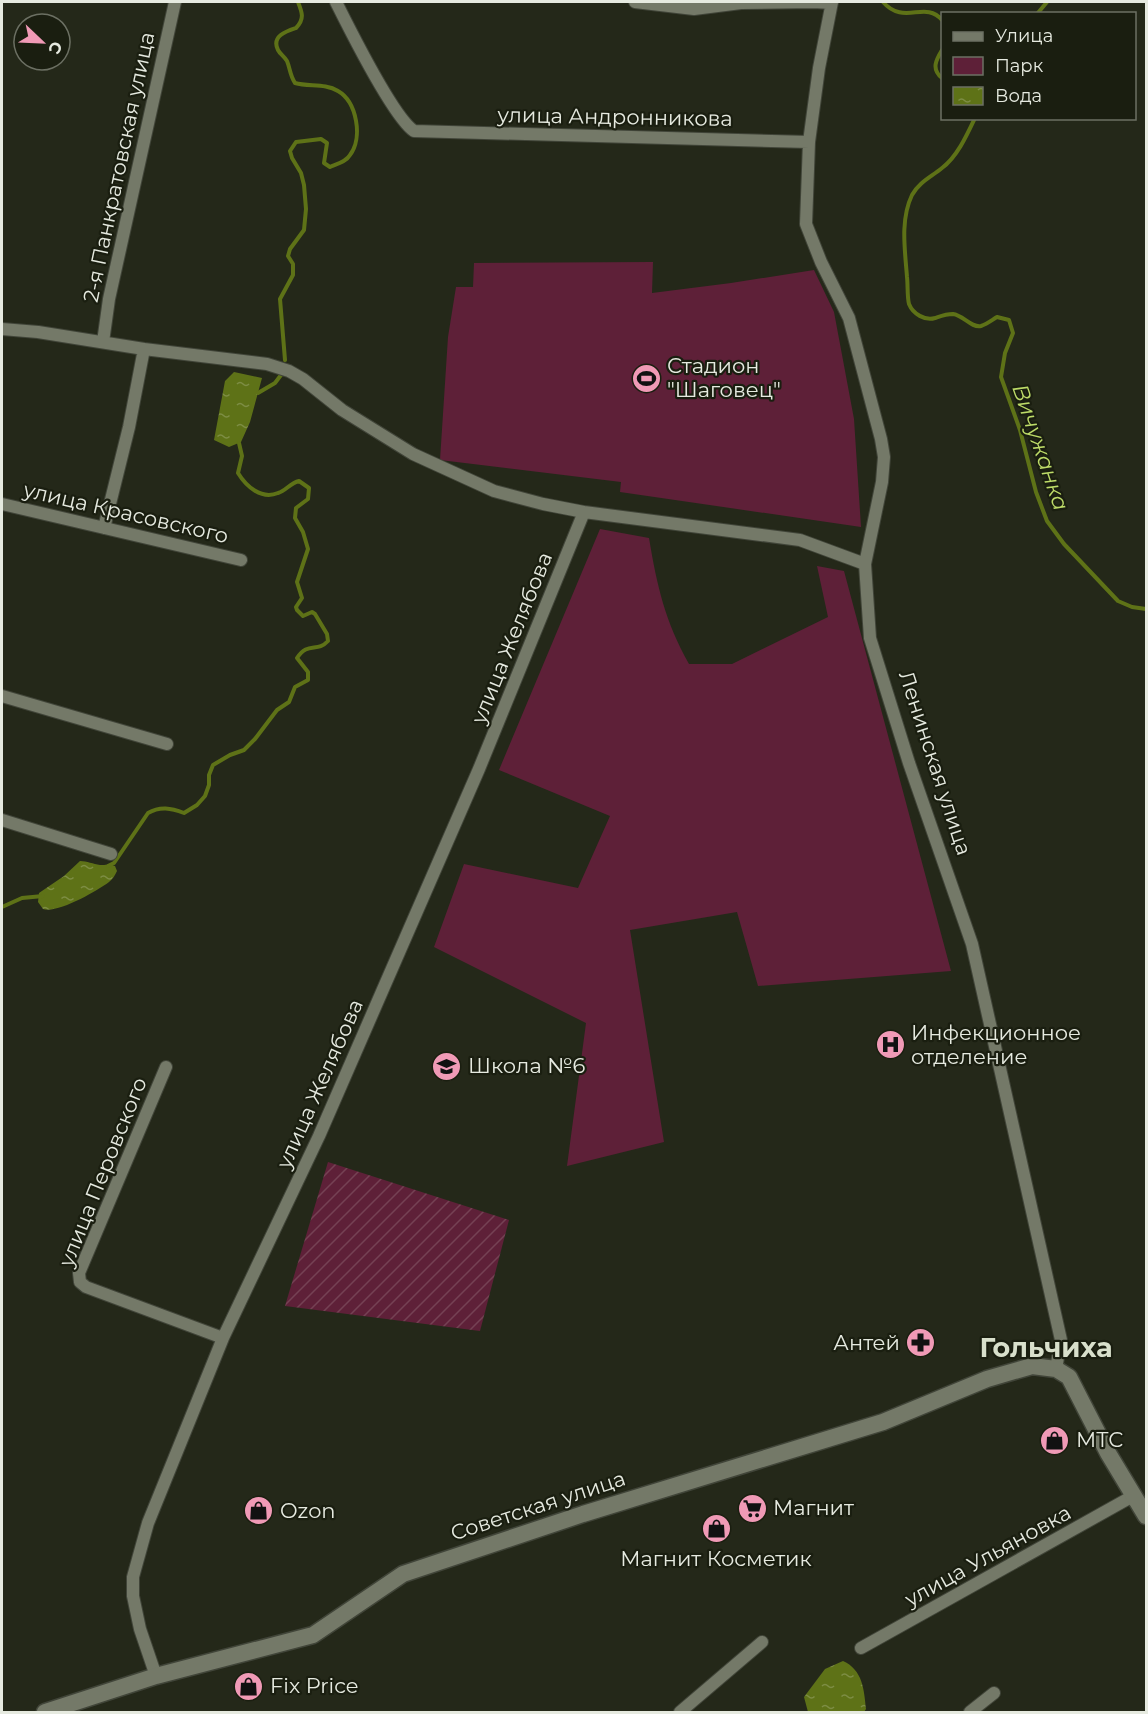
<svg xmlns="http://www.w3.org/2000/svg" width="1148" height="1714" viewBox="0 0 1148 1714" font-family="Montserrat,sans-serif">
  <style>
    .park { fill: #5e2038 }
    .garden { fill: url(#garden-furrows) }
    .water { fill: url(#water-ripples) }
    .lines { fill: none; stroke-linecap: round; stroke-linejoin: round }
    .stream { stroke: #5e7217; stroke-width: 4 }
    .street-casing { stroke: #414539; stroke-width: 14 }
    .secondary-casing { stroke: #414539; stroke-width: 19 }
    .street { stroke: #747968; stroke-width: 12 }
    .secondary { stroke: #747968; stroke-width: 16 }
    .labels { text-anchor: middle; stroke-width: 4.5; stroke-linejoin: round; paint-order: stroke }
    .street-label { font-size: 21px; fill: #e6eae0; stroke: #1a1e10 }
    .poi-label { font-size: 21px; fill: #e6eae0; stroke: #1a1e10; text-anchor: start }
    .water-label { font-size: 22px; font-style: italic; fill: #bddb68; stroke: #1a1e10 }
    .district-label { font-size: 27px; font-weight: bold; fill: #d8dfcb; stroke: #1a1e10 }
  </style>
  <defs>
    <pattern id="garden-furrows" width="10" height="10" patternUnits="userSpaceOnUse" patternTransform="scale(1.5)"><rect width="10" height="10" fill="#5e2038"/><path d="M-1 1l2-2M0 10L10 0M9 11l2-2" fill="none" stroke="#754154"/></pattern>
    <pattern id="water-ripples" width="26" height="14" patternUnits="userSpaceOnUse" patternTransform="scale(1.5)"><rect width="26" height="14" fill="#5e7217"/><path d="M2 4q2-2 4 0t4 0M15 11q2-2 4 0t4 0" fill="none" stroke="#7d8d44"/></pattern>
  </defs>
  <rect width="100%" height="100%" fill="#242819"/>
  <path class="park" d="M 653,262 L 652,293 L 731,283 L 814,270 L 834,312 L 854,419 L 861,527 L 620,492 L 621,482 L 440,460 L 448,337 L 456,287 L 473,287 L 474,263 Z
    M 600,529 L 649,538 C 657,586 665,621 689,664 L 732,664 L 828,617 L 817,566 L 844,571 L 951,971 L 758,986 L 737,912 L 630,930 L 664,1142 L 567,1166 L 586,1023 L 434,947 L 464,864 L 578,888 L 610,816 L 499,770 Z"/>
  <path class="garden" d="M 328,1162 L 509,1220 L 480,1331 L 285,1306 Z"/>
  <path class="water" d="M 234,372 L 262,378 L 250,422 L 241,442 L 229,447 L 214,440 L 225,381 Z
    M 80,861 C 87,861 93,864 100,865 C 106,865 109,864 115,866 L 117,871 C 115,875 113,879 109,882 C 97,891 57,914 43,909 L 38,902 L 39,893 L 64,876 Z
    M 843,1661 C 863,1670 864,1690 866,1709 L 864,1712 L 808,1712 L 804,1697 L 825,1669 Z"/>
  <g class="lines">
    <path class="stream" d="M 883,2 C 904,26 925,0 942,20
      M 1037,14 L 1047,2
      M 942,50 C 936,60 931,69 942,78
      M 975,118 C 967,135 957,157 942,168 C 931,177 919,182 912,195 C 900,220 905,250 907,277 C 908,285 907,296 909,304 C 913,314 925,321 935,318 C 941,316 946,314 953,314 C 963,315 971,328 981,326 C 987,324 992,320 997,317 L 1009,320 L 1013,333 L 1005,353 L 1001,377 L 1020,430 L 1036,492 L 1047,521 L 1064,544 L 1118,601 L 1132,607 L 1146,609
      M 285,360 L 280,299 L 293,275 L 293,264 L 288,256 L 290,249 L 304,230 L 306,209 L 304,185 L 301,173 L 292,158 L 290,151 L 296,142 L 321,139 L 327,143 L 324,163 L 330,167 C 337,164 346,162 350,155 C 363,138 357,102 338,91 C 325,83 309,87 295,83 C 290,76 290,68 287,61 C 284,56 280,54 278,50 C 271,36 287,31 296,28 C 305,19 302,12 298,2
      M 258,393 L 275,383 L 281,375
      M 108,866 L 114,863 L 148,813 C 160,806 171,808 184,813 L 197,805 L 205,796 L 209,785 L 209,775 L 213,765 L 230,755 L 244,750 L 255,739 L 277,710 L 289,702 L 295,687 L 308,680 L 308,672 L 297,658 C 308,641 317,653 328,641 L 327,634 L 315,614 L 312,612 L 303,616 L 297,610 L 296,607 L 302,598 L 297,582 L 308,549 L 303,532 L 295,518 L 296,508 L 308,499 L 309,488 L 299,481 C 290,483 286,491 278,493 C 261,500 246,486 238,473 L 242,456 L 239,443
      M 2,907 L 22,898 L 43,896"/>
    <defs>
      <path id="street" d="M 336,2 C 349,28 393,117 414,131 L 809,142
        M 635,2 L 694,9 L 741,3 L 813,2 L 832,3
        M 832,2 L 819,68 L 809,142 L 806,224 L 821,262 L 849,318 L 881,439 L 884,457 L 882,482 L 865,564 L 870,638 L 909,763 L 972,944 L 1061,1340 L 1056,1369
        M 2,329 L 38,332 L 144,349 L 267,364 L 289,371 L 303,379 L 342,410 L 413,454 L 494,491 L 543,504 L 584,512 L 800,540 L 865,564
        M 103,342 L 109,299 L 175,2
        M 2,504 L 241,560
        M 104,528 L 129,427 L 144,349
        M 2,696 L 167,744
        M 2,820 L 111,854
        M 166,1067 L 79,1273 L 80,1282 L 86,1287 L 223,1338
        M 861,1648 L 1133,1496
        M 156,1676 L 140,1629 L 133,1596 L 133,1577 L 148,1523 L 223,1338 L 319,1136 L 479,769 L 584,512
        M 680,1712 L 762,1642
        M 970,1712 L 994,1693"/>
      <path id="secondary" d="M 45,1712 L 156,1676 L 313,1635 L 403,1574 L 583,1514 L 883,1422 L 987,1379 L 1032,1366 L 1056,1369 L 1069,1377 L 1108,1453 L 1146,1516"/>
    </defs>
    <use href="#street" class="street-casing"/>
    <use href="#secondary" class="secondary-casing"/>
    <use href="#street" class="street"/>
    <use href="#secondary" class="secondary"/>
  </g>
  <defs>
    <symbol id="stadium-disc" viewBox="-11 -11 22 22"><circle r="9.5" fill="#f09ab6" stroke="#1a1e10"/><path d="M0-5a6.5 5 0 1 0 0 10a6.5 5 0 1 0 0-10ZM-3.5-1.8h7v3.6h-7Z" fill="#111"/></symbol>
    <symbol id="hospital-disc" viewBox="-11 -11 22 22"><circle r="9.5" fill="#f09ab6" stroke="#1a1e10"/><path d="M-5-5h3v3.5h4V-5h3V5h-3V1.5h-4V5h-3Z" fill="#111"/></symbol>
    <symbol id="school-disc" viewBox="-11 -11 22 22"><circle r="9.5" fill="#f09ab6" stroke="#1a1e10"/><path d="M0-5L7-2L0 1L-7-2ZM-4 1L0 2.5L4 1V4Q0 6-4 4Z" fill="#111"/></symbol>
    <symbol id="pharmacy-disc" viewBox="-11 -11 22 22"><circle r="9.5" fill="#f09ab6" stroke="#1a1e10"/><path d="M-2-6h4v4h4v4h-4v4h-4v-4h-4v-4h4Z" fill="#111"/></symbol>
    <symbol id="shop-disc" viewBox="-11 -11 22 22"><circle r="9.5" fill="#f09ab6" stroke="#1a1e10"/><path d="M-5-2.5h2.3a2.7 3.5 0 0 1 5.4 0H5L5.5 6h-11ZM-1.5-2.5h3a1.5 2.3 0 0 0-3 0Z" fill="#111"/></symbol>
    <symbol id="supermarket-disc" viewBox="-11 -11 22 22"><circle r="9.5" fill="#f09ab6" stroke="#1a1e10"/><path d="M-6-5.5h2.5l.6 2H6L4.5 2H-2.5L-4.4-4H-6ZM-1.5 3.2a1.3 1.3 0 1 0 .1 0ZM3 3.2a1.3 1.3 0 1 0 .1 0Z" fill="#111"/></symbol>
  </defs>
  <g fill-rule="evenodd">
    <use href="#stadium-disc" x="630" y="362" width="33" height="33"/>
    <use href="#hospital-disc" x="874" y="1028" width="33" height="33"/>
    <use href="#school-disc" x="430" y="1050" width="33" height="33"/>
    <use href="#pharmacy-disc" x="904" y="1326" width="33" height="33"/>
    <use href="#shop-disc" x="1038" y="1424" width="33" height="33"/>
    <use href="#supermarket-disc" x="736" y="1492" width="33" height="33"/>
    <use href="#shop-disc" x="242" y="1494" width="33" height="33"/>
    <use href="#shop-disc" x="700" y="1512" width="33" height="33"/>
    <use href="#shop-disc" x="232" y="1670" width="33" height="33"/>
  </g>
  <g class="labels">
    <g class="street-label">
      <text transform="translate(615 117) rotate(1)" y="7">улица Андронникова</text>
      <text transform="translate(119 167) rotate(-78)" y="7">2-я Панкратовская улица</text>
      <text transform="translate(126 513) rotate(13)" y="7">улица Красовского</text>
      <text transform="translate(512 638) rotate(-68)" y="7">улица Желябова</text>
      <text transform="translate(935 763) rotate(72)" y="7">Ленинская улица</text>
      <text transform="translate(320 1084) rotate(-66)" y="7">улица Желябова</text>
      <text transform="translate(103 1172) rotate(-68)" y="7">улица Перовского</text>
      <text transform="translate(538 1506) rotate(-18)" y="7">Советская улица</text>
      <text transform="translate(988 1556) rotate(-29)" y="7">улица Ульяновка</text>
    </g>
    <g class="poi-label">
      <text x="667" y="373">Стадион<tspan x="667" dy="24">"Шаговец"</tspan></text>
      <text x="911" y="1040">Инфекционное<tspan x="911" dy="24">отделение</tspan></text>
      <text x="468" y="1073">Школа №6</text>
      <text x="900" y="1350" text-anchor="end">Антей</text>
      <text x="1076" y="1447">МТС</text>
      <text x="773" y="1515">Магнит</text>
      <text x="280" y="1518">Ozon</text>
      <text x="716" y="1566" text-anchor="middle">Магнит Косметик</text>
      <text x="270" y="1693">Fix Price</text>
    </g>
    <g class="water-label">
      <text transform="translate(1041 447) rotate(71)" y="8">Вичужанка</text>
    </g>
    <g class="district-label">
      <text x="1046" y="1357">Гольчиха</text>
    </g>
  </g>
  <rect width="1148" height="1714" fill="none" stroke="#e6eae0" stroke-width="6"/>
  <rect x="941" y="12" width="195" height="108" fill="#1a1e10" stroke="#6c7063" stroke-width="1.5"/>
  <rect x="953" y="32" width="30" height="9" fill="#747968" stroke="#6c7063" stroke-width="1.5"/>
  <text x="995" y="42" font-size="18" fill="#e6eae0">Улица</text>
  <rect x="953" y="57" width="30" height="18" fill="#5e2038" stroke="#6c7063" stroke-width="1.5"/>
  <text x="995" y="72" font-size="18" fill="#e6eae0">Парк</text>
  <rect x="953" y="87" width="30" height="18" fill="url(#water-ripples)" stroke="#6c7063" stroke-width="1.5"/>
  <text x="995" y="102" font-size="18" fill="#e6eae0">Вода</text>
  <g transform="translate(42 42) rotate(113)"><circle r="28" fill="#1a1e10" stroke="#6c7063" stroke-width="1.5"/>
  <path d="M0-4.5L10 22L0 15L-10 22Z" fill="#f09ab6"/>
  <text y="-9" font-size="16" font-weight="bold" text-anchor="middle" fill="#e6eae0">С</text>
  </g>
</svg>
